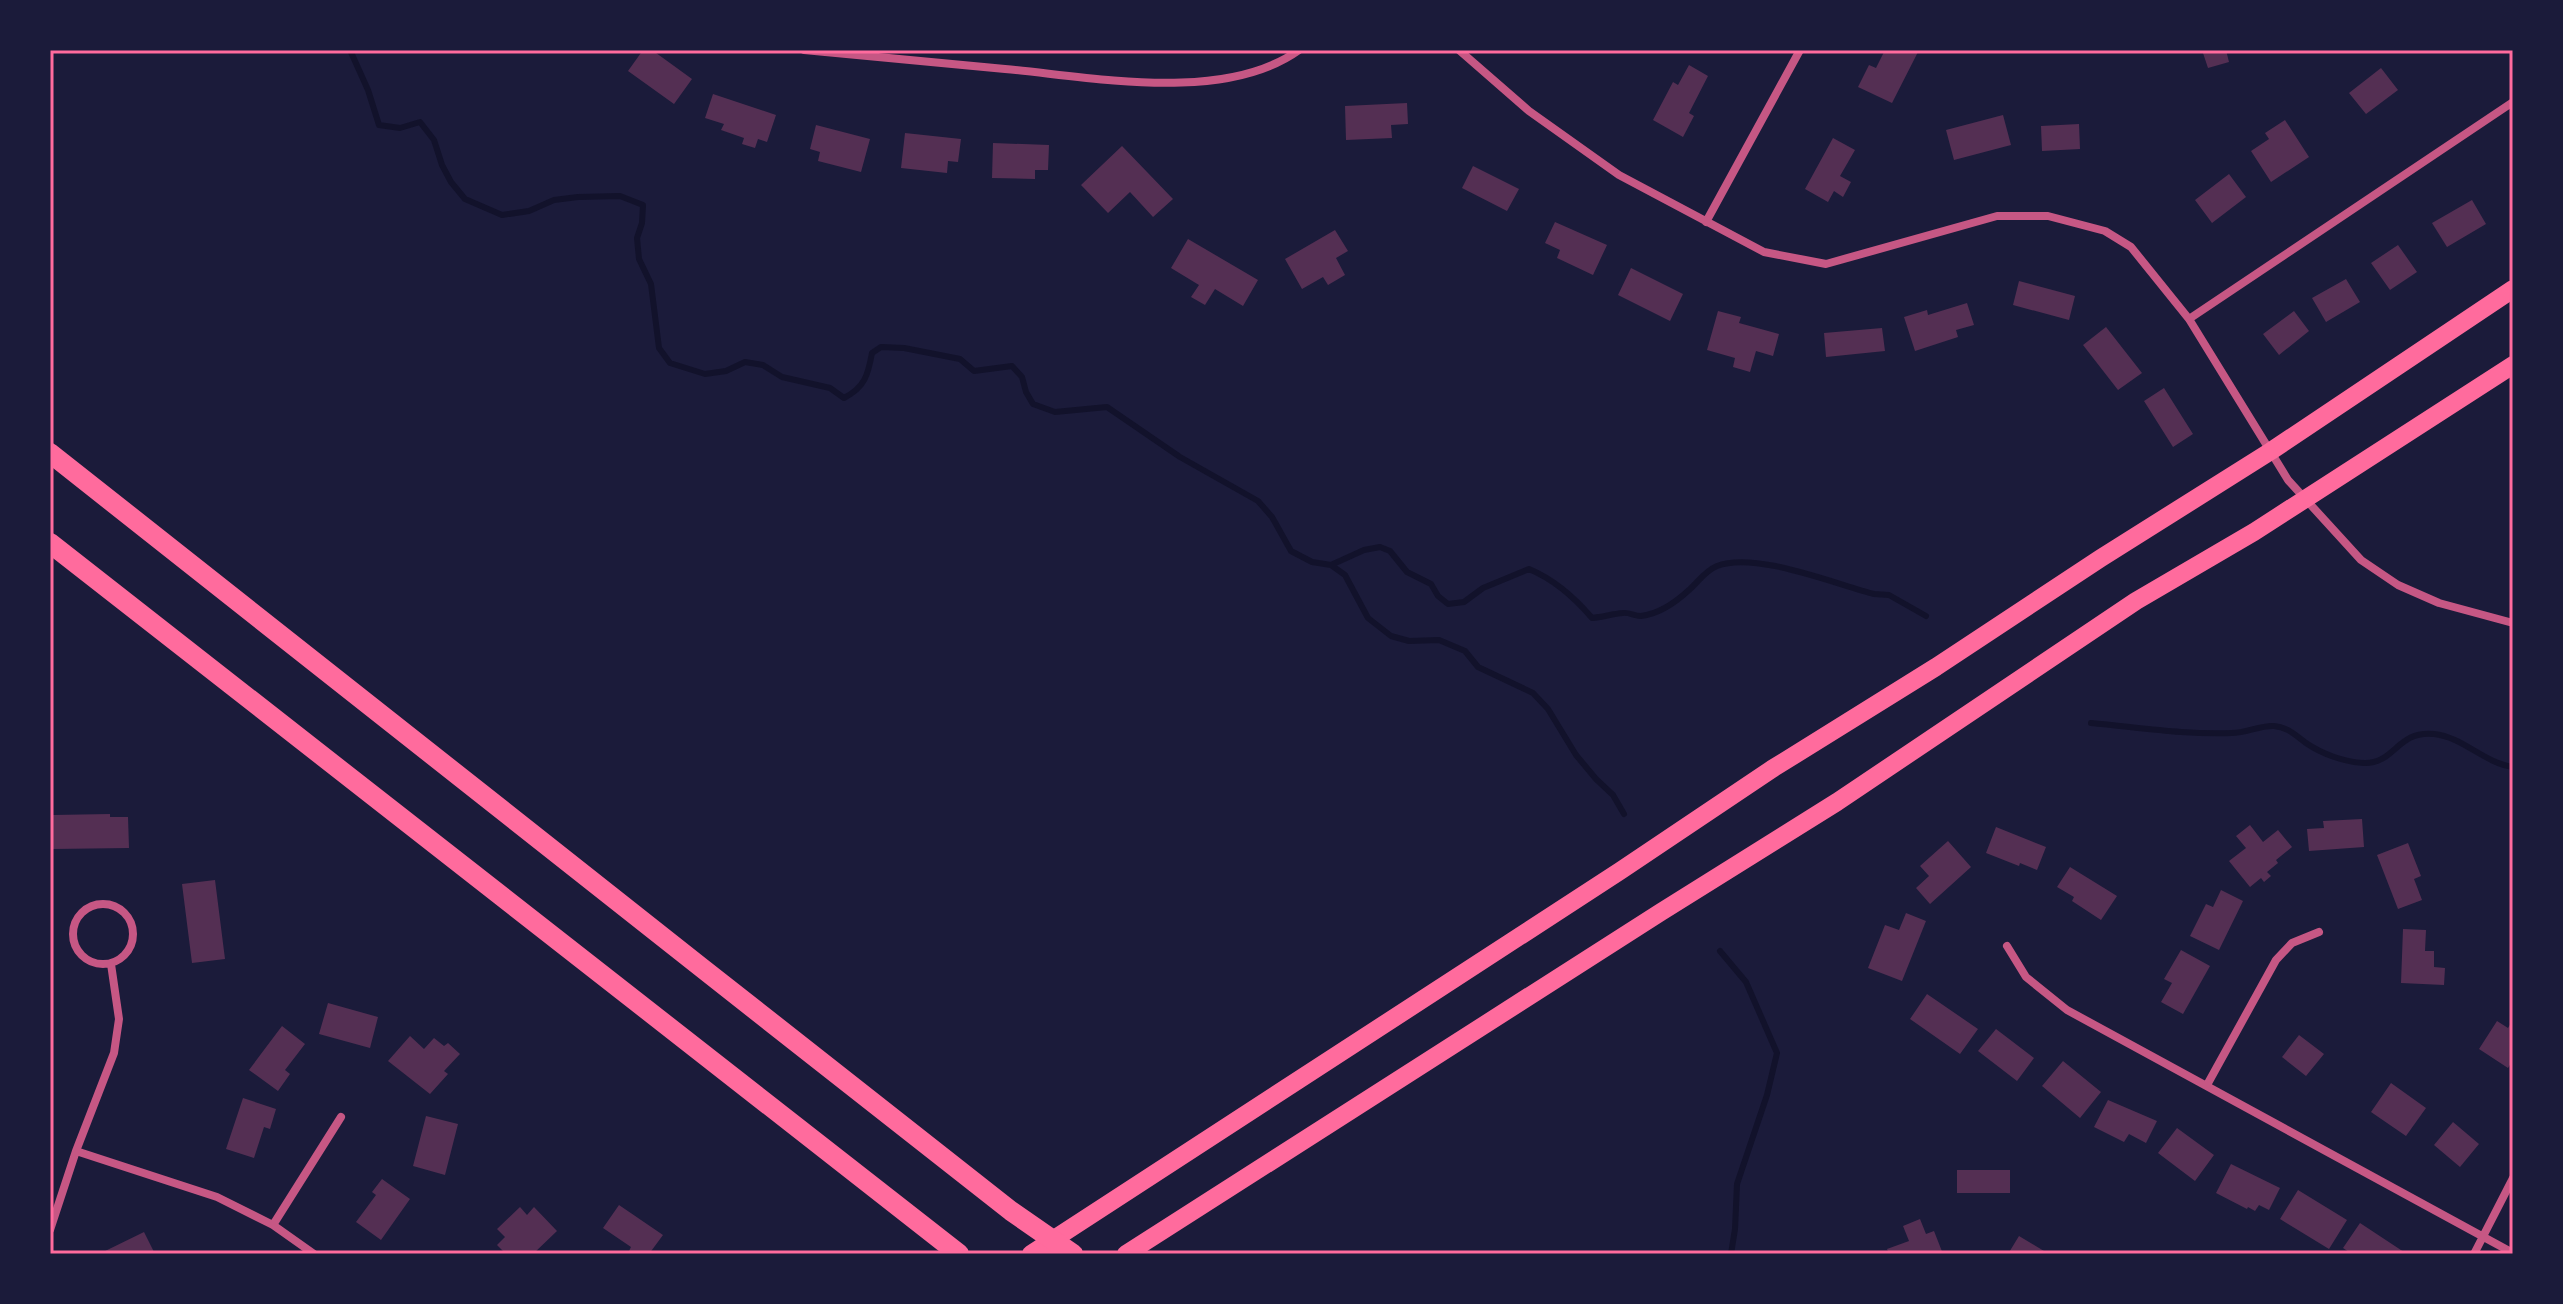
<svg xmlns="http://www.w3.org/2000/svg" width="2563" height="1304" viewBox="0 0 2563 1304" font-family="'IBM Plex Sans',sans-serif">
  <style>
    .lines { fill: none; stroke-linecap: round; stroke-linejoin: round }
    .stream { stroke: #12122b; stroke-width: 6 }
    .building { fill: #542f53 }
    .minor { stroke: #c65784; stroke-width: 8 }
    .primary { stroke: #ff6b9d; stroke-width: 18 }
    .motorway { stroke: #ff6b9d; stroke-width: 20 }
    .neatline { fill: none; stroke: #ff6b9d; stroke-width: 3 }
  </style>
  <rect width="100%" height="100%" fill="#1b1b3a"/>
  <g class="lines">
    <path class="stream" d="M 350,50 L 368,90 L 379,125 L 400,128 L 420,122 L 434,140 L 442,165 L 451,182 L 465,199 L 502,215 L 529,211 L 554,200 L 578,197 L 620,196 L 643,205 L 642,223 L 637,238 L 639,259 L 651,284 L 659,348 L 670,363 L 705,374 L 726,371 L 745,362 L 763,365 L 782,377 L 830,388 L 844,398 C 865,387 868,375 872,353 L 881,347 L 904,348 L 960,359 L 974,371 L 1012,366 L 1022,377 L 1026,392 L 1033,404 L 1055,412 L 1107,407 L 1180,457 L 1258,501 L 1272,517 L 1291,551 L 1312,562 L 1331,565 L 1345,575 L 1368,618 L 1391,636 L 1409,641 L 1439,640 L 1465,651 L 1478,667 L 1533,693 L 1548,709 L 1576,755 L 1596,779 L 1613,795 L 1624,814
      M 1331,565 L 1364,550 L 1380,547 L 1390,551 L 1407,572 L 1431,584 L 1438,596 L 1448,604 L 1464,602 L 1483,588 L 1529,569 C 1553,579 1575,598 1592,618 C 1603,617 1612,614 1623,613 C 1629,612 1634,616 1641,616 C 1659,614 1676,602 1689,590 C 1699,581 1705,571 1717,566 C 1755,551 1835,584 1874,594 L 1889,595 L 1926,616
      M 2091,723 C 2137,727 2185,735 2232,733 C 2246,733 2261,725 2274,726 C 2288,727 2296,736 2306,743 C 2322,754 2344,762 2364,763 C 2395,764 2397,730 2434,734 C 2463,737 2484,763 2513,767
      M 1720,951 L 1746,982 L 1777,1053 L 1767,1095 L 1737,1184 L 1735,1229 L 1731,1254"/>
  </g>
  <path class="building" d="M 643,50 L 652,50 L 692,79 L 674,104 L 628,71 Z
    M 1885,50 L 1919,50 L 1892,103 L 1858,87 L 1869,65 L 1876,68 Z
    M 2202,50 L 2226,50 L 2229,62 L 2208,68 Z
    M 1689,65 L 1708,76 L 1689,113 L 1694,116 L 1683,137 L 1653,120 L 1673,82 L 1678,85 Z
    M 2381,68 L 2398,90 L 2366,114 L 2349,93 Z
    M 713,94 L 776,115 L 767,142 L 758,139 L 755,148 L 742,144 L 744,138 L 721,130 L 724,124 L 705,118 Z
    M 1407,103 L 1408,124 L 1391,125 L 1392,138 L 1346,140 L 1345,106 Z
    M 2003,115 L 2011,145 L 1954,160 L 1946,130 Z
    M 2285,120 L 2309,157 L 2271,182 L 2251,151 L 2269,139 L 2265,133 Z
    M 2079,124 L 2080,149 L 2042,151 L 2041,126 Z
    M 816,125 L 870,139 L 861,172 L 818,161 L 820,152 L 810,149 Z
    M 905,133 L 961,139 L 958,162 L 948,161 L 947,173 L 901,168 Z
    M 1833,138 L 1855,150 L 1840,176 L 1851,182 L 1843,197 L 1834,191 L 1828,202 L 1805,189 Z
    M 993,143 L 1049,145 L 1048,170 L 1035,170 L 1035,179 L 992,178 Z
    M 1122,146 L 1173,199 L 1153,217 L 1130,192 L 1108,213 L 1081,185 Z
    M 1473,166 L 1519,189 L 1507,211 L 1462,188 Z
    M 2229,174 L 2246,197 L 2212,223 L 2195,200 Z
    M 2472,200 L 2486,224 L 2447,247 L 2432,223 Z
    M 1555,222 L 1607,245 L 1593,275 L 1557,258 L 1560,250 L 1545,243 Z
    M 1335,230 L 1348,251 L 1336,258 L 1345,275 L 1328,285 L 1323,277 L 1302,289 L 1285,259 Z
    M 1188,239 L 1258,280 L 1243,306 L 1215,289 L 1205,305 L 1191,297 L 1199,285 L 1171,268 Z
    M 2398,245 L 2417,272 L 2390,290 L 2371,263 Z
    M 1631,268 L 1683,294 L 1670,321 L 1618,295 Z
    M 2346,279 L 2360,302 L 2326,322 L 2312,298 Z
    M 2019,281 L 2075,296 L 2069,320 L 2013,305 Z
    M 1967,303 L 1974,325 L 1956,330 L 1958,337 L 1915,351 L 1904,317 L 1927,310 L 1928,315 Z
    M 1718,311 L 1741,317 L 1739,323 L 1779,334 L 1773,356 L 1756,351 L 1750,372 L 1733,367 L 1735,358 L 1707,350 Z
    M 2294,311 L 2309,331 L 2279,355 L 2263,334 Z
    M 2106,327 L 2142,373 L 2118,390 L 2083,345 Z
    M 1882,328 L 1885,351 L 1826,357 L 1824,333 Z
    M 2164,388 L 2193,434 L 2173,447 L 2144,401 Z
    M 110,814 L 110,817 L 128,817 L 129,848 L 53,849 L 53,815 Z
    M 2362,819 L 2364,847 L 2309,851 L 2307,829 L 2324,828 L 2323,821 Z
    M 2250,825 L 2263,842 L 2278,830 L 2292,847 L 2276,860 L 2278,863 L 2267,872 L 2271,876 L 2264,882 L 2261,878 L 2250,887 L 2229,861 L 2246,848 L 2236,836 Z
    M 1996,827 L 2046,847 L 2037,870 L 2020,863 L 2019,866 L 1986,853 Z
    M 1948,841 L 1971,867 L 1930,904 L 1916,888 L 1929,876 L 1920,866 Z
    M 2408,843 L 2421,876 L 2414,879 L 2422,900 L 2398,909 L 2377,855 Z
    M 2070,867 L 2117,896 L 2101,920 L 2072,901 L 2074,897 L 2057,887 Z
    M 215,880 L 225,959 L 192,963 L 182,884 Z
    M 2221,890 L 2243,901 L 2219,950 L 2190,936 L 2206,904 L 2213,907 Z
    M 1906,913 L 1926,921 L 1902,981 L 1868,968 L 1885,925 L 1899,930 Z
    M 2403,929 L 2426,930 L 2425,951 L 2434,951 L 2434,967 L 2445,968 L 2444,985 L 2401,983 Z
    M 2181,950 L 2210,966 L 2183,1014 L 2161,1002 L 2172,983 L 2164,979 Z
    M 1927,994 L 1978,1029 L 1960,1054 L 1910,1019 Z
    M 328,1003 L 378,1017 L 370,1048 L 319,1034 Z
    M 2513,1020 L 2513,1060 L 2508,1068 L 2479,1049 L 2497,1021 L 2508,1028 Z
    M 282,1026 L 305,1044 L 285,1070 L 290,1074 L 278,1091 L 249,1070 Z
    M 1996,1029 L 2034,1058 L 2017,1081 L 1978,1051 Z
    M 2299,1035 L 2324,1054 L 2306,1076 L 2282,1057 Z
    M 410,1036 L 424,1049 L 434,1038 L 444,1046 L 448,1043 L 460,1054 L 444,1071 L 448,1074 L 430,1094 L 388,1061 Z
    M 2063,1061 L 2101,1092 L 2080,1118 L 2042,1086 Z
    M 2391,1083 L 2426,1108 L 2406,1136 L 2371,1112 Z
    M 243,1098 L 276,1109 L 270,1129 L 264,1127 L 254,1158 L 226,1149 Z
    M 2108,1100 L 2157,1121 L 2146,1143 L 2129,1134 L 2124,1142 L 2094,1127 Z
    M 426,1116 L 458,1124 L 445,1175 L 413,1166 Z
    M 2453,1122 L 2479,1144 L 2460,1167 L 2434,1145 Z
    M 2177,1128 L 2214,1155 L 2195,1181 L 2158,1153 Z
    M 2231,1164 L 2280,1188 L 2269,1210 L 2259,1205 L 2255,1211 L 2248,1207 L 2247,1209 L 2216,1193 Z
    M 1957,1170 L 2010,1170 L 2010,1193 L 1957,1193 Z
    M 382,1179 L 410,1199 L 381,1240 L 356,1222 L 376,1195 L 372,1192 Z
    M 2298,1190 L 2347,1220 L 2329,1249 L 2280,1219 Z
    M 619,1205 L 663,1235 L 649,1254 L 629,1254 L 628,1253 L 631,1247 L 603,1228 Z
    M 520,1207 L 527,1215 L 534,1207 L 557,1231 L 533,1254 L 506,1254 L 497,1245 L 505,1237 L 497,1229 Z
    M 1920,1219 L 1926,1234 L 1934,1231 L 1943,1254 L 1889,1254 L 1887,1249 L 1909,1241 L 1903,1226 Z
    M 2360,1223 L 2407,1254 L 2352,1254 L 2343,1248 Z
    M 144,1232 L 155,1254 L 99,1254 Z
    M 2019,1236 L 2049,1254 L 2008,1254 Z"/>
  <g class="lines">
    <path class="minor" d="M 804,50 C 871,56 938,63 1005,69 C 1092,77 1224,104 1299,50
      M 1459,50 L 1529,111 L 1619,175 L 1764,252 L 1826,264 L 1997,216 L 2048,216 L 2105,231 L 2131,247 L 2189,319 L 2288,480 L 2361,560 L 2398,585 L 2439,603 L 2513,623
      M 1706,222 L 1800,50
      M 2189,319 L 2513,102
      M73 934a30 30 0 1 1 60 0a30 30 0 1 1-60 0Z
      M 2007,946 L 2026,977 L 2067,1010 L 2513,1253
      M 2207,1085 L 2276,960 L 2292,943 L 2319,932
      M 76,1151 L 217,1197 L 273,1225 L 314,1254
      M 273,1225 L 341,1117
      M 50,1230 L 76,1151 L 114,1053 L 119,1019 L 111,964
      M 2474,1254 L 2513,1178"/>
    <path class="primary" d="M 1031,1254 L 1620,871 L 1772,769 L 1936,667 L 2101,558 L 2271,451 L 2513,289
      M 1126,1254 L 1661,912 L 1837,802 L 2136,601 L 2254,532 L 2513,365"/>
    <path class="motorway" d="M 50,453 L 702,968 L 1011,1211 L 1073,1254
      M 50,543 L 959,1254"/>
  </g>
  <rect width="2563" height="1304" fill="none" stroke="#1b1b3a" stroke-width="104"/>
  <rect x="52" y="52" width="2459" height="1200" class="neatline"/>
</svg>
